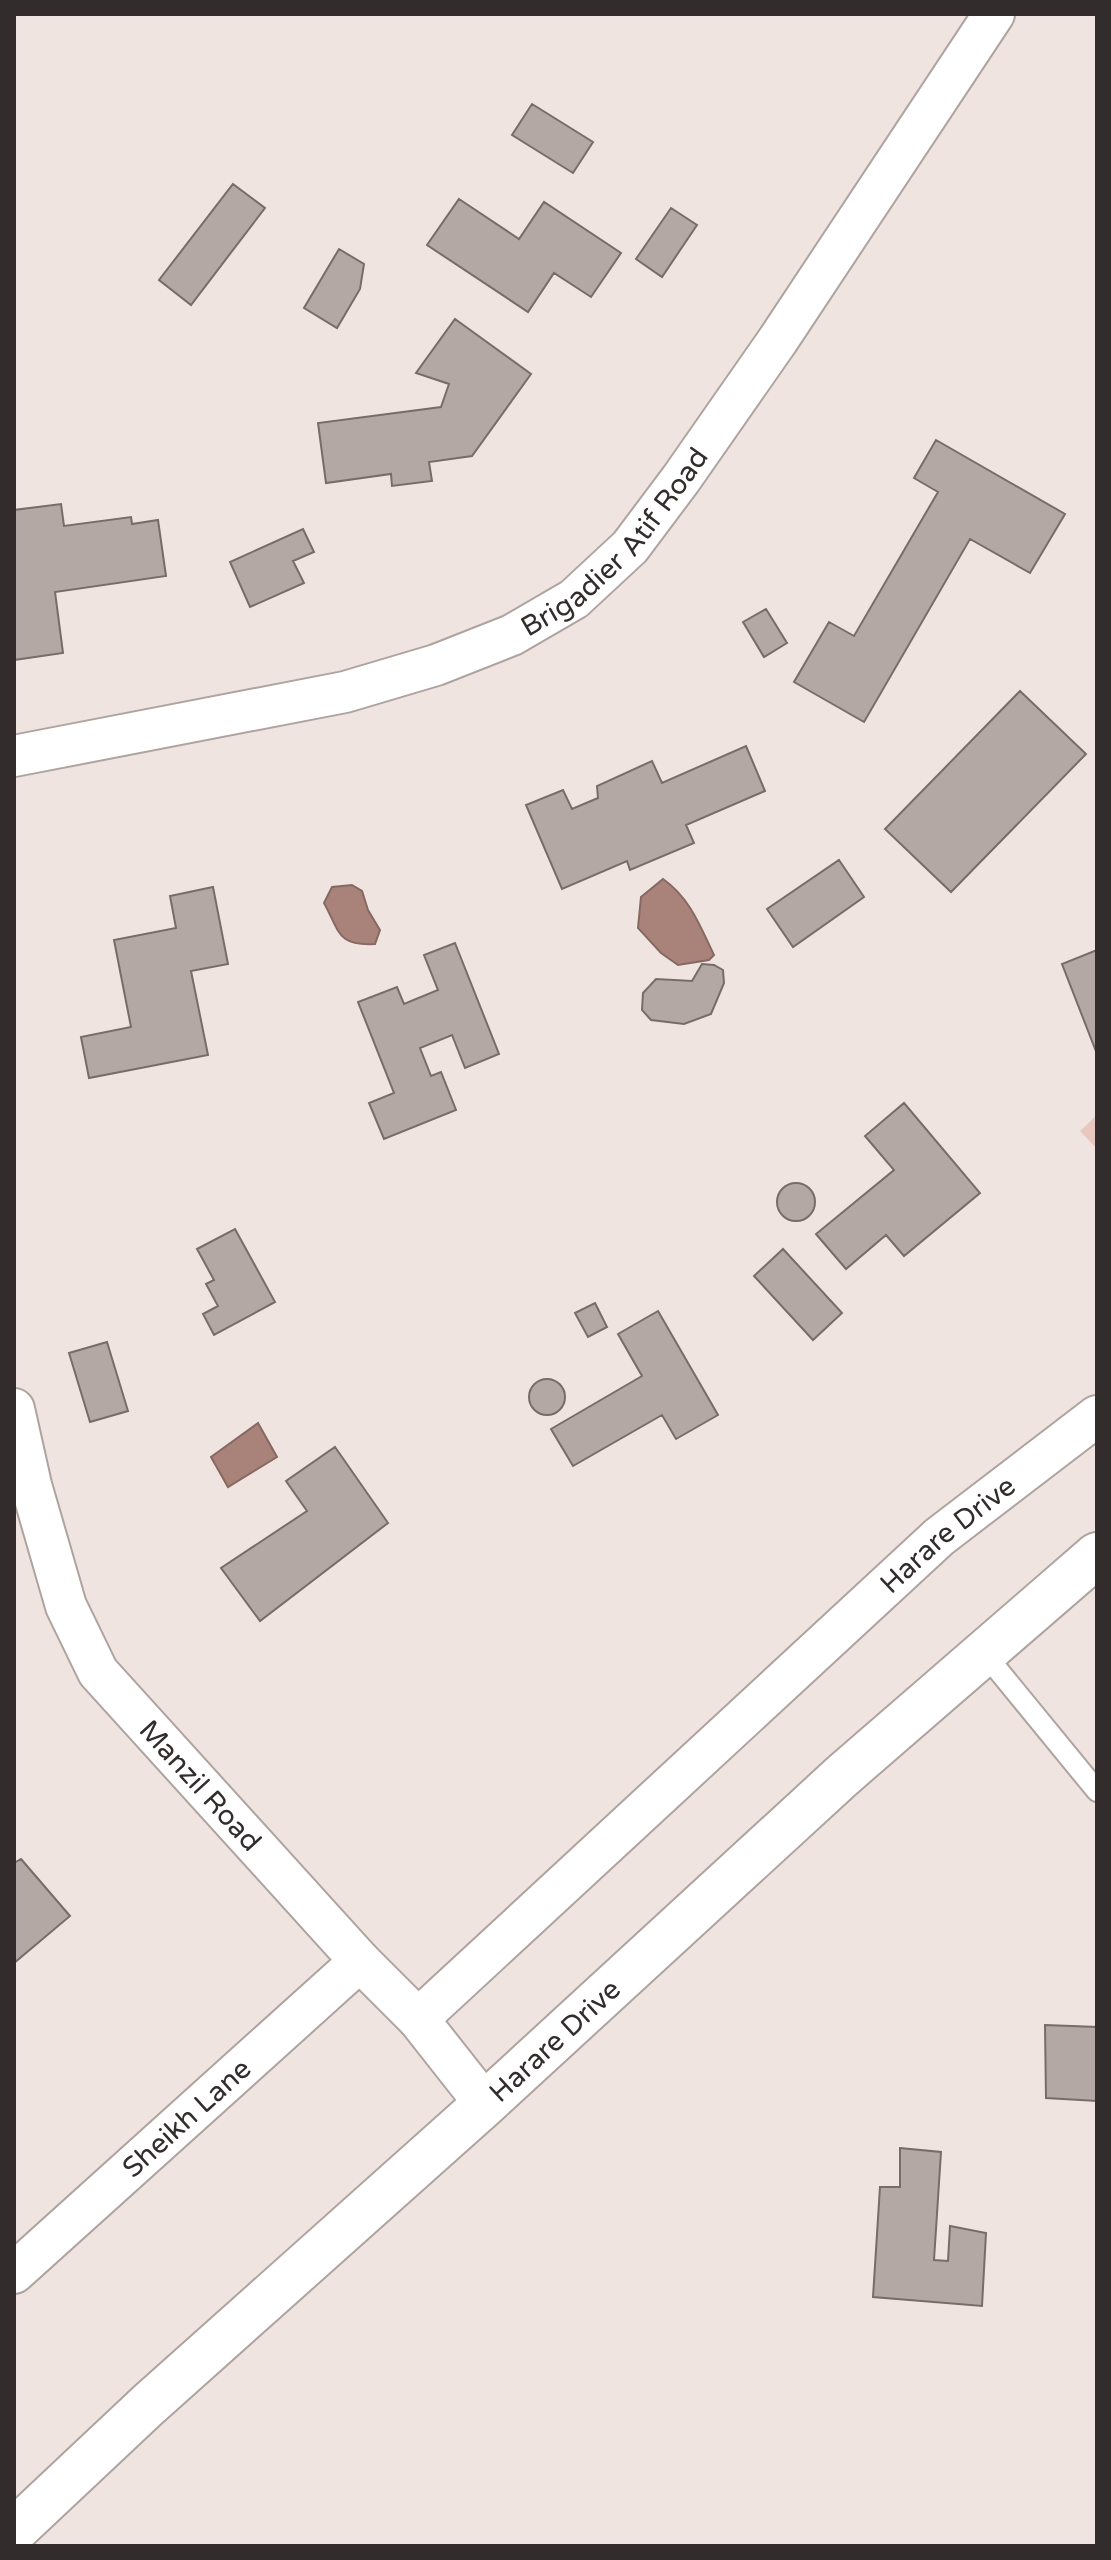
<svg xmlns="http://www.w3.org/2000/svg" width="1111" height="2560" viewBox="0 0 1111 2560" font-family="'Varela Round',sans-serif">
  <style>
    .green { fill: #e9c7be }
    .water { fill: #a98379; stroke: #856962; stroke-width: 2 }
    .building { fill: #b4a8a5; stroke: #786c69; stroke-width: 2 }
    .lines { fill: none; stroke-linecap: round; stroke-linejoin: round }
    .lane-casing { stroke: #afa3a0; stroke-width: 24 }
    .street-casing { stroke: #afa3a0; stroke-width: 44 }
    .primary-casing { stroke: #afa3a0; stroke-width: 48 }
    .lane { stroke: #fff; stroke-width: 20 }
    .street { stroke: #fff; stroke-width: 40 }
    .primary { stroke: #fff; stroke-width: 44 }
    .labels { text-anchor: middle; stroke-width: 8; stroke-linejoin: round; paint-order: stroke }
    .street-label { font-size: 28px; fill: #322d2c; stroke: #f0e4e0 }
  </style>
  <rect width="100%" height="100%" fill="#f0e4e0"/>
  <path class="green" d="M 1097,1115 L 1097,1149 L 1080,1131 Z"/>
  <path class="water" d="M 663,879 C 690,898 700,926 714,955 L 709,960 L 678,965 L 661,953 L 638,928 L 641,897 Z
    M 352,885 L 362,891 L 368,910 L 380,930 L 375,944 C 337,946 340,932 324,903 L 332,887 Z
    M 258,1423 L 277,1457 L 228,1487 L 211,1457 Z"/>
  <path class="building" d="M 532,104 L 593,142 L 573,173 L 512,135 Z
    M 233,184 L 265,208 L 191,305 L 159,280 Z
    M 459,199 L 519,239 L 544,202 L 621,253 L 591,297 L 554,273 L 528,312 L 427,245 Z
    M 671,208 L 697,225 L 662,277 L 636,259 Z
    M 339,249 L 364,264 L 360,289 L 337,328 L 304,308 Z
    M 455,319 L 531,374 L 472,456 L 429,462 L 432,481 L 392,486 L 391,474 L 326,483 L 318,423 L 441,407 L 449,384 L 416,373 Z
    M 936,440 L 1065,514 L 1030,573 L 970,539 L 864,722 L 794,682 L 829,622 L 854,636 L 938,492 L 914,478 Z
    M 61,504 L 64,526 L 131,517 L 132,524 L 158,520 L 166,576 L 55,592 L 63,653 L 14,660 L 14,510 Z
    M 303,529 L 314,552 L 293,561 L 304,583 L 250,607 L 230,562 Z
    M 766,609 L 787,643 L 764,657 L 743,622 Z
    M 1020,691 L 1086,754 L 951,892 L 885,829 Z
    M 746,746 L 765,791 L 686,825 L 694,843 L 630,870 L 627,861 L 562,889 L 526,805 L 563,790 L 572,809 L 598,798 L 597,786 L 652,761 L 662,783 Z
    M 839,860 L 864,897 L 793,947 L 767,909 Z
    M 213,887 L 228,964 L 191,971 L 208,1055 L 89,1078 L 81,1037 L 131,1027 L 114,940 L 176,928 L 170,896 Z
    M 455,943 L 499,1054 L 465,1068 L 452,1035 L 420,1048 L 431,1076 L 441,1072 L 456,1110 L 384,1139 L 369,1103 L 394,1093 L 358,1002 L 397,987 L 404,1004 L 438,990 L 424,955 Z
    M 1097,950 L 1097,1054 L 1062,964 Z
    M 702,964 L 714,965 L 723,970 L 724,983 L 711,1014 L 684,1024 L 651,1020 L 642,1010 L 643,993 L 656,979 L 692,981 Z
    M 904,1103 L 980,1193 L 904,1256 L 886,1235 L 846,1269 L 816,1234 L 894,1170 L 865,1136 Z
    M777 1202a19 19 0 1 1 38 0a19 19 0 1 1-38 0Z
    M 235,1229 L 275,1302 L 214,1335 L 203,1314 L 218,1306 L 206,1284 L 214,1280 L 197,1249 Z
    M 783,1249 L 842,1313 L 813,1340 L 754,1276 Z
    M 595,1303 L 607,1327 L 588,1337 L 575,1313 Z
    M 658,1311 L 718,1415 L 676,1439 L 662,1415 L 573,1466 L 551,1429 L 642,1376 L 618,1334 Z
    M 107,1342 L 128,1411 L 90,1422 L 69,1353 Z
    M529 1397a18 18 0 1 1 36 0a18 18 0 1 1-36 0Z
    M 335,1447 L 388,1523 L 260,1621 L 221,1568 L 307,1511 L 286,1481 Z
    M 21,1859 L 70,1916 L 14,1963 L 14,1863 Z
    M 1045,2025 L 1097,2027 L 1097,2101 L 1046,2098 Z
    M 900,2148 L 941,2152 L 934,2260 L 948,2261 L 950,2226 L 986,2233 L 982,2306 L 873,2297 L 880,2187 L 900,2187 Z"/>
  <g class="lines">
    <defs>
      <path id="lane" d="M 984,1653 L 1097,1791"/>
      <g id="street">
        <path id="s1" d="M 14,756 L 345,692 L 436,665 L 512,635 L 574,599 L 630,547 L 681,479 L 778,340 L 994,14"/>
        <path id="s2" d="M 14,1409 L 31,1485 L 66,1606 L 98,1672 L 360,1961 L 418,2019 L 485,2104"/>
        <path id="s3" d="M 418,2019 L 939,1537 L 1097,1416"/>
        <path id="s4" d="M 14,2273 L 360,1961"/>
      </g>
      <g id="primary">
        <path id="s5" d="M 14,2531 L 148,2405 L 485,2104 L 842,1776 L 1097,1555"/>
      </g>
    </defs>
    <use href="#lane" class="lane-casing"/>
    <use href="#street" class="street-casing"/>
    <use href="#primary" class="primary-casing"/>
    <use href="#lane" class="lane"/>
    <use href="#street" class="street"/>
    <use href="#primary" class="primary"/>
  </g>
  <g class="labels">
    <g class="street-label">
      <text dy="10" stroke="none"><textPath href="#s1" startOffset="654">Brigadier Atif Road</textPath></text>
      <text dy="10" stroke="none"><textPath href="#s3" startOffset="718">Harare Drive</textPath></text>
      <text dy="10" stroke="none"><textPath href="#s2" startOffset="430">Manzil Road</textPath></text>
      <text dy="10" stroke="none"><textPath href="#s5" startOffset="730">Harare Drive</textPath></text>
      <text dy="10" stroke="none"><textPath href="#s4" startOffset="232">Sheikh Lane</textPath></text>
    </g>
  </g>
  <rect width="1111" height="2560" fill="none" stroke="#322d2c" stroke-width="32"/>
</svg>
